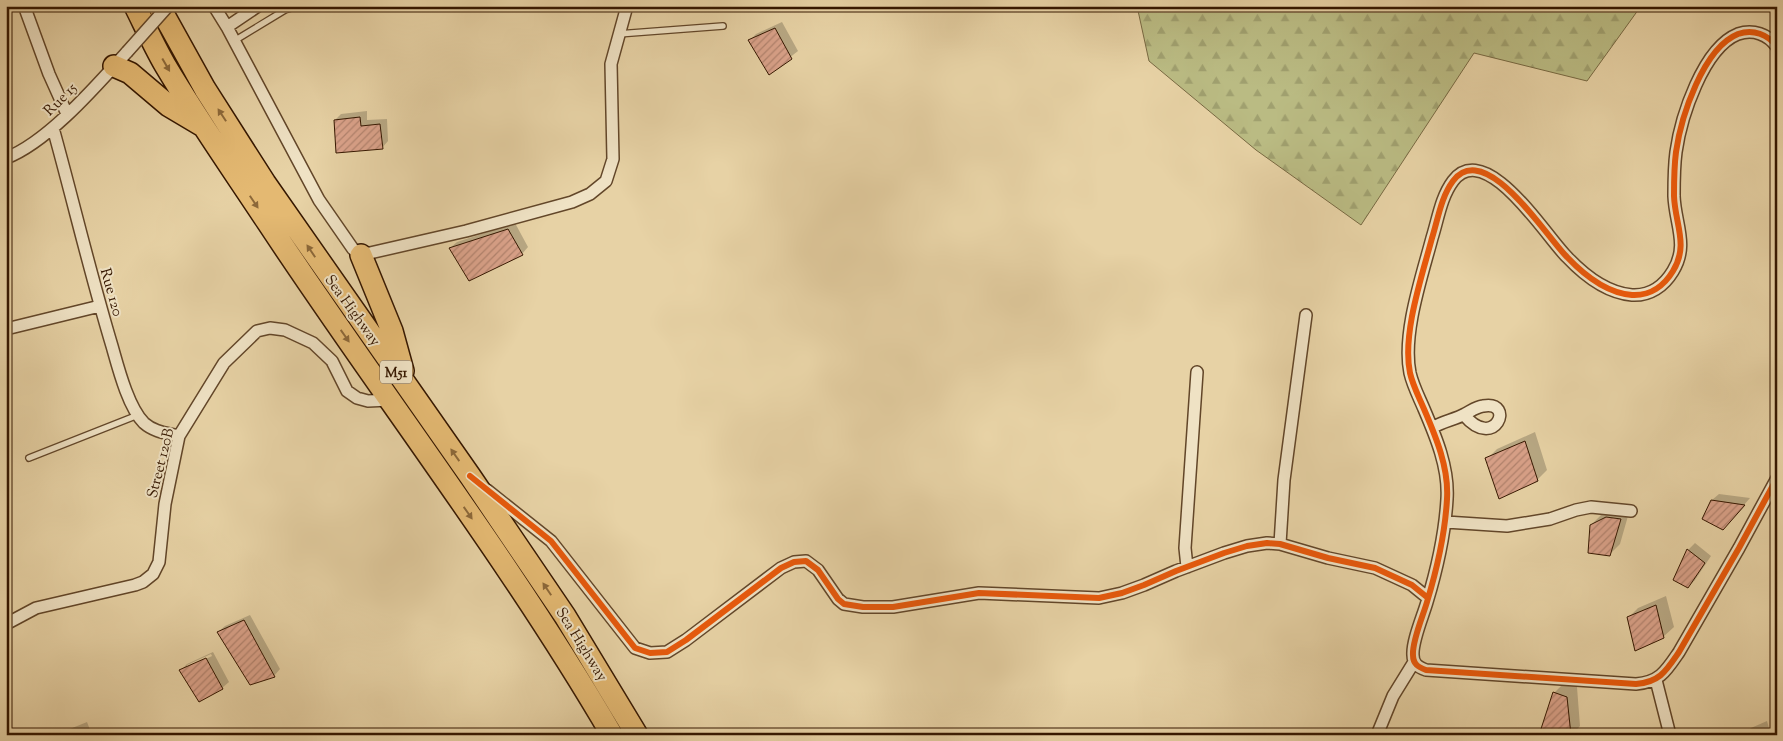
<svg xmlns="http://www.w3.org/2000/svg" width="1783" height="741" viewBox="0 0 1783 741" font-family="'Sorts Mill Goudy',serif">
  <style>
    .forest { fill: url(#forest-firs); stroke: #786942 }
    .shadow { fill: #0003; fill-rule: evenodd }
    .building { fill: url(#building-hatch); stroke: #351700 }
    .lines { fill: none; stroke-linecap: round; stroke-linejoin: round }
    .service-casing { stroke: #624629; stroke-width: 8 }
    .minor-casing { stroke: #624629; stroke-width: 14 }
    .motorway-casing { stroke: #351700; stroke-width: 24 }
    .service { stroke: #efe2c4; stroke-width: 5.5 }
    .minor { stroke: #efe2c4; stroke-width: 11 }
    .motorway { stroke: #e4b972; stroke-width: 21 }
    .minor-bridge-casing { stroke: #624629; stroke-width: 14; stroke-linecap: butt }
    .minor-bridge { stroke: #efe2c4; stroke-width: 11 }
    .cycleway-casing { stroke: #efe2c4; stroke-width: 9 }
    .cycleway { stroke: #e8590c; stroke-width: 6 }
    .oneway { fill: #8c6839 }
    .labels { text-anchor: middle; stroke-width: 4; stroke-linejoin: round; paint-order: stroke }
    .shield { fill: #efe2c4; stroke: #6d543b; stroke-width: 1 }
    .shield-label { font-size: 14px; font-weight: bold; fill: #351700 }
    .street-label { font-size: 15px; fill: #351700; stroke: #efe2c4 }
  </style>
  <defs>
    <pattern id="forest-firs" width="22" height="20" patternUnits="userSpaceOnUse" patternTransform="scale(1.25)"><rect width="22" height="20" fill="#babb83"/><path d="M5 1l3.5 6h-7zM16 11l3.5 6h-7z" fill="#a0a06f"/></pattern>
    <pattern id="building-hatch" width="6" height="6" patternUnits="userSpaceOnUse" patternTransform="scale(1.25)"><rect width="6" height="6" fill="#daa28a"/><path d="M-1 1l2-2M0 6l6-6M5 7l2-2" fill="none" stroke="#b2836e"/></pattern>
  </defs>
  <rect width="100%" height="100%" fill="#e7d2a5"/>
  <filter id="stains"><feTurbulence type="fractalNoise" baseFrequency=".004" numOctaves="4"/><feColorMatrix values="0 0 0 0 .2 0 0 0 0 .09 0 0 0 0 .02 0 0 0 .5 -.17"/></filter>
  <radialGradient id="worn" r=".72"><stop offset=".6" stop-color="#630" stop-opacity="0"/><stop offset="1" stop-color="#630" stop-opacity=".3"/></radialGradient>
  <path class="forest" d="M 1137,6 L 1641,6 L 1587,81 L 1474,53 L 1361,225 L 1256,150 L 1149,61 Z"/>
  <path class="shadow" d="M 782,22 L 798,51 L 770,73 L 750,40 L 756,34 Z
    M 367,111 L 367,120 L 387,119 L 388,141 L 382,148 L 335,120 L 341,114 Z
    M 515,223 L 528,247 L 522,254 L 450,248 L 457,242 Z
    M 1535,432 L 1547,470 L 1537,480 L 1487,459 L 1497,449 Z
    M 1719,494 L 1750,498 L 1729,522 L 1712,500 Z
    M 1616,508 L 1630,509 L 1620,544 L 1610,554 L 1591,525 L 1601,515 Z
    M 1695,543 L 1711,556 L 1695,580 L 1688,587 L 1675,579 L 1688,550 Z
    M 1666,596 L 1674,627 L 1663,637 L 1628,618 L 1638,608 Z
    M 250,615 L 280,669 L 274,676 L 218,632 L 225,626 Z
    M 213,652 L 229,682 L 222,688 L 181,670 L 187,664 ZM 211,654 L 212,656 L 187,668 L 187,665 Z
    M 1564,683 L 1577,687 L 1580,726 L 1572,735 L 1540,735 L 1554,693 Z
    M 1767,721 L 1771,735 L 1744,735 L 1751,728 Z
    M 87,722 L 92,735 L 55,735 Z"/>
  <path class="building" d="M 775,28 L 792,59 L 769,75 L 748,40 Z
    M 360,117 L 361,126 L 380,124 L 383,149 L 336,153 L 334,120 Z
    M 508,229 L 523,255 L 469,281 L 449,248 Z
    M 1525,441 L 1538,481 L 1499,499 L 1485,458 Z
    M 1711,500 L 1745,505 L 1723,530 L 1702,519 Z
    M 1606,517 L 1621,519 L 1610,556 L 1588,553 L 1590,525 Z
    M 1687,549 L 1705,563 L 1688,588 L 1673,580 Z
    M 1656,605 L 1664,638 L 1635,651 L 1627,617 Z
    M 244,620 L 275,677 L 250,685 L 217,632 Z
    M 206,658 L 223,689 L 199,702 L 179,670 Z
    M 1553,692 L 1567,697 L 1571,735 L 1539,735 Z"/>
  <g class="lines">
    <defs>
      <path id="service" d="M 618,34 L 723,26
        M 234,41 L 285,10 L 298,6
        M 29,458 L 138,415"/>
      <path id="minor" d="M 214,6 L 227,27 L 319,200 L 353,249 L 361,255 L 466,231 L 572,202 L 590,194 L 606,181 L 613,159 L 611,64 L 627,6
        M 26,11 L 49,74 L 67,114
        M 227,27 L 258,6
        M 1777,47 C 1768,34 1753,29 1738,34 C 1703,48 1681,117 1676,152 C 1674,167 1674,182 1674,196 C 1675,224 1689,245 1673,271 C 1664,286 1650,296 1632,295 C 1607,293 1584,275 1567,257 C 1547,238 1486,138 1453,181 C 1441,197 1438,219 1432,238 C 1422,276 1402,334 1410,373 C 1413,386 1419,397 1424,409 C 1436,437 1449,468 1447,499 C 1445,534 1437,569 1427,602 C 1423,616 1412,641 1413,655 C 1413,664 1418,667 1426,670 L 1636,684 C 1660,682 1666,671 1679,652 L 1739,548 L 1777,478
        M 53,128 C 73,200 90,273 112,346 C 118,367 128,407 144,423 C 154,432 167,433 179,436
        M 6,158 C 48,142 97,85 127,52
        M 6,329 L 100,306
        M 1432,428 C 1443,421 1454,420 1465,414 C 1471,411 1476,407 1483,406 C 1516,400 1495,452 1464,415
        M 487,490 L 551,541 L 635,648 L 650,653 L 667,652 L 686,640 L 781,568 L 794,562 L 806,561 L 818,570 L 838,599 L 844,604 L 863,607 L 893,607 L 979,593 L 1099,598 L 1122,593 L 1144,585 L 1176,571 L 1224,553 L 1247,546 L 1267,543 L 1280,544 L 1328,558 L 1375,568 L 1412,585 L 1428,598
        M 1446,522 L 1507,526 L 1550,519 L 1576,510 L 1591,507 L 1631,511
        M 1280,544 L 1284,480 L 1306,315
        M 1187,567 L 1185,548 L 1197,372
        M 6,624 L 36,608 L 135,585 L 143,582 L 153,574 L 159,562 L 165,504 L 179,436 L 224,363 L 257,331 L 270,328 L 285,330 L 313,343 L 332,361 L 347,391 L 357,398 L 368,401 L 389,400
        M 1656,680 L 1670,735
        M 1377,735 L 1393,696 L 1414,662"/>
      <path id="motorway" d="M 135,6 C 145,26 154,46 165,65 C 197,119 233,170 268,223 C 381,394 508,557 612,735
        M 159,6 L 205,89 L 265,183 L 470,476 L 565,616 L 637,735
        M 114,66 L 130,73 L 169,106 L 201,125
        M 361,255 L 392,331 L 403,371"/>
    </defs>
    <use href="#service" class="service-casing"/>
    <use href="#minor" class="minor-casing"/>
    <use href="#motorway" class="motorway-casing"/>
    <use href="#service" class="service"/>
    <use href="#minor" class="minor"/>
    <use href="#motorway" class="motorway"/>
    <defs>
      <path id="minor-bridge" d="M 127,52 L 168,6"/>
    </defs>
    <use href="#minor-bridge" class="minor-bridge-casing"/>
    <use href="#minor-bridge" class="minor-bridge"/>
    <defs>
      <path id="cycleway" d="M 1777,47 C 1768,34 1753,29 1738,34 C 1703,48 1681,117 1676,152 C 1674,167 1674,182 1674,196 C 1675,224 1689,245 1673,271 C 1664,286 1650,296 1632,295 C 1607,293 1584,275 1567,257 C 1547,238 1486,138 1453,181 C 1441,197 1438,219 1432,238 C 1422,276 1402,334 1410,373 C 1413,386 1419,397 1424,409 C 1436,437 1449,468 1447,499 C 1445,534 1437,569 1427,602 C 1423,616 1412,641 1413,655 C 1413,664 1418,667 1426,670 L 1636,684 C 1660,682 1666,671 1679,652 L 1739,548 L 1777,478
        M 470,476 L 551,541 L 635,648 L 650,653 L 667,652 L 686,640 L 781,568 L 794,562 L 806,561 L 818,570 L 838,599 L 844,604 L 863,607 L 893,607 L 979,593 L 1099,598 L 1122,593 L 1144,585 L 1176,571 L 1224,553 L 1247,546 L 1267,543 L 1280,544 L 1328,558 L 1375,568 L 1412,585 L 1428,598"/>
    </defs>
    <use href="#cycleway" class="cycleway-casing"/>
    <use href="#cycleway" class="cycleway"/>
  </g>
  <defs><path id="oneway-solid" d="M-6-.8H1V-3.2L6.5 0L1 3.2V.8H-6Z" transform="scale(1.25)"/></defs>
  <g class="oneway">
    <use href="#oneway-solid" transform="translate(166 65) rotate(60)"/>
    <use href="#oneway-solid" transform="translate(222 115) rotate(-123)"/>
    <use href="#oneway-solid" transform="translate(254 202) rotate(56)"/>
    <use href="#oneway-solid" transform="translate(311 251) rotate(-124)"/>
    <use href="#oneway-solid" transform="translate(345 336) rotate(55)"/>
    <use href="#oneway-solid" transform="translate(455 455) rotate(-125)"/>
    <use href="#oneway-solid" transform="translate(468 513) rotate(55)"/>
    <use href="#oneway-solid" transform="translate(547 589) rotate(-124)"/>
  </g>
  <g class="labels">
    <rect class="shield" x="380" y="360.5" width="32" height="23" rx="4"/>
    <g class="shield-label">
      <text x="396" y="377">M51</text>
    </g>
    <g class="street-label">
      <text transform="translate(60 99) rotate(-45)" y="5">Rue 15</text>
      <text transform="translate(112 292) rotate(74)" y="5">Rue 120</text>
      <text transform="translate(353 310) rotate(54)" y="5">Sea Highway</text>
      <text transform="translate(160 463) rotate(-76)" y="5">Street 120B</text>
      <text transform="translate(582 644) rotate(58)" y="5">Sea Highway</text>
    </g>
  </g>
  <rect width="1783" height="741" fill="none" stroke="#e7d2a5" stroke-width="25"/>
  <rect x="8" y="8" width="1768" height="726" fill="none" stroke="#351700" stroke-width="2.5"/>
  <rect x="12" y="12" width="1758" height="716" fill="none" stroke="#351700"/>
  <rect width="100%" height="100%" filter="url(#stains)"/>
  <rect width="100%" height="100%" fill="url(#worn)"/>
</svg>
